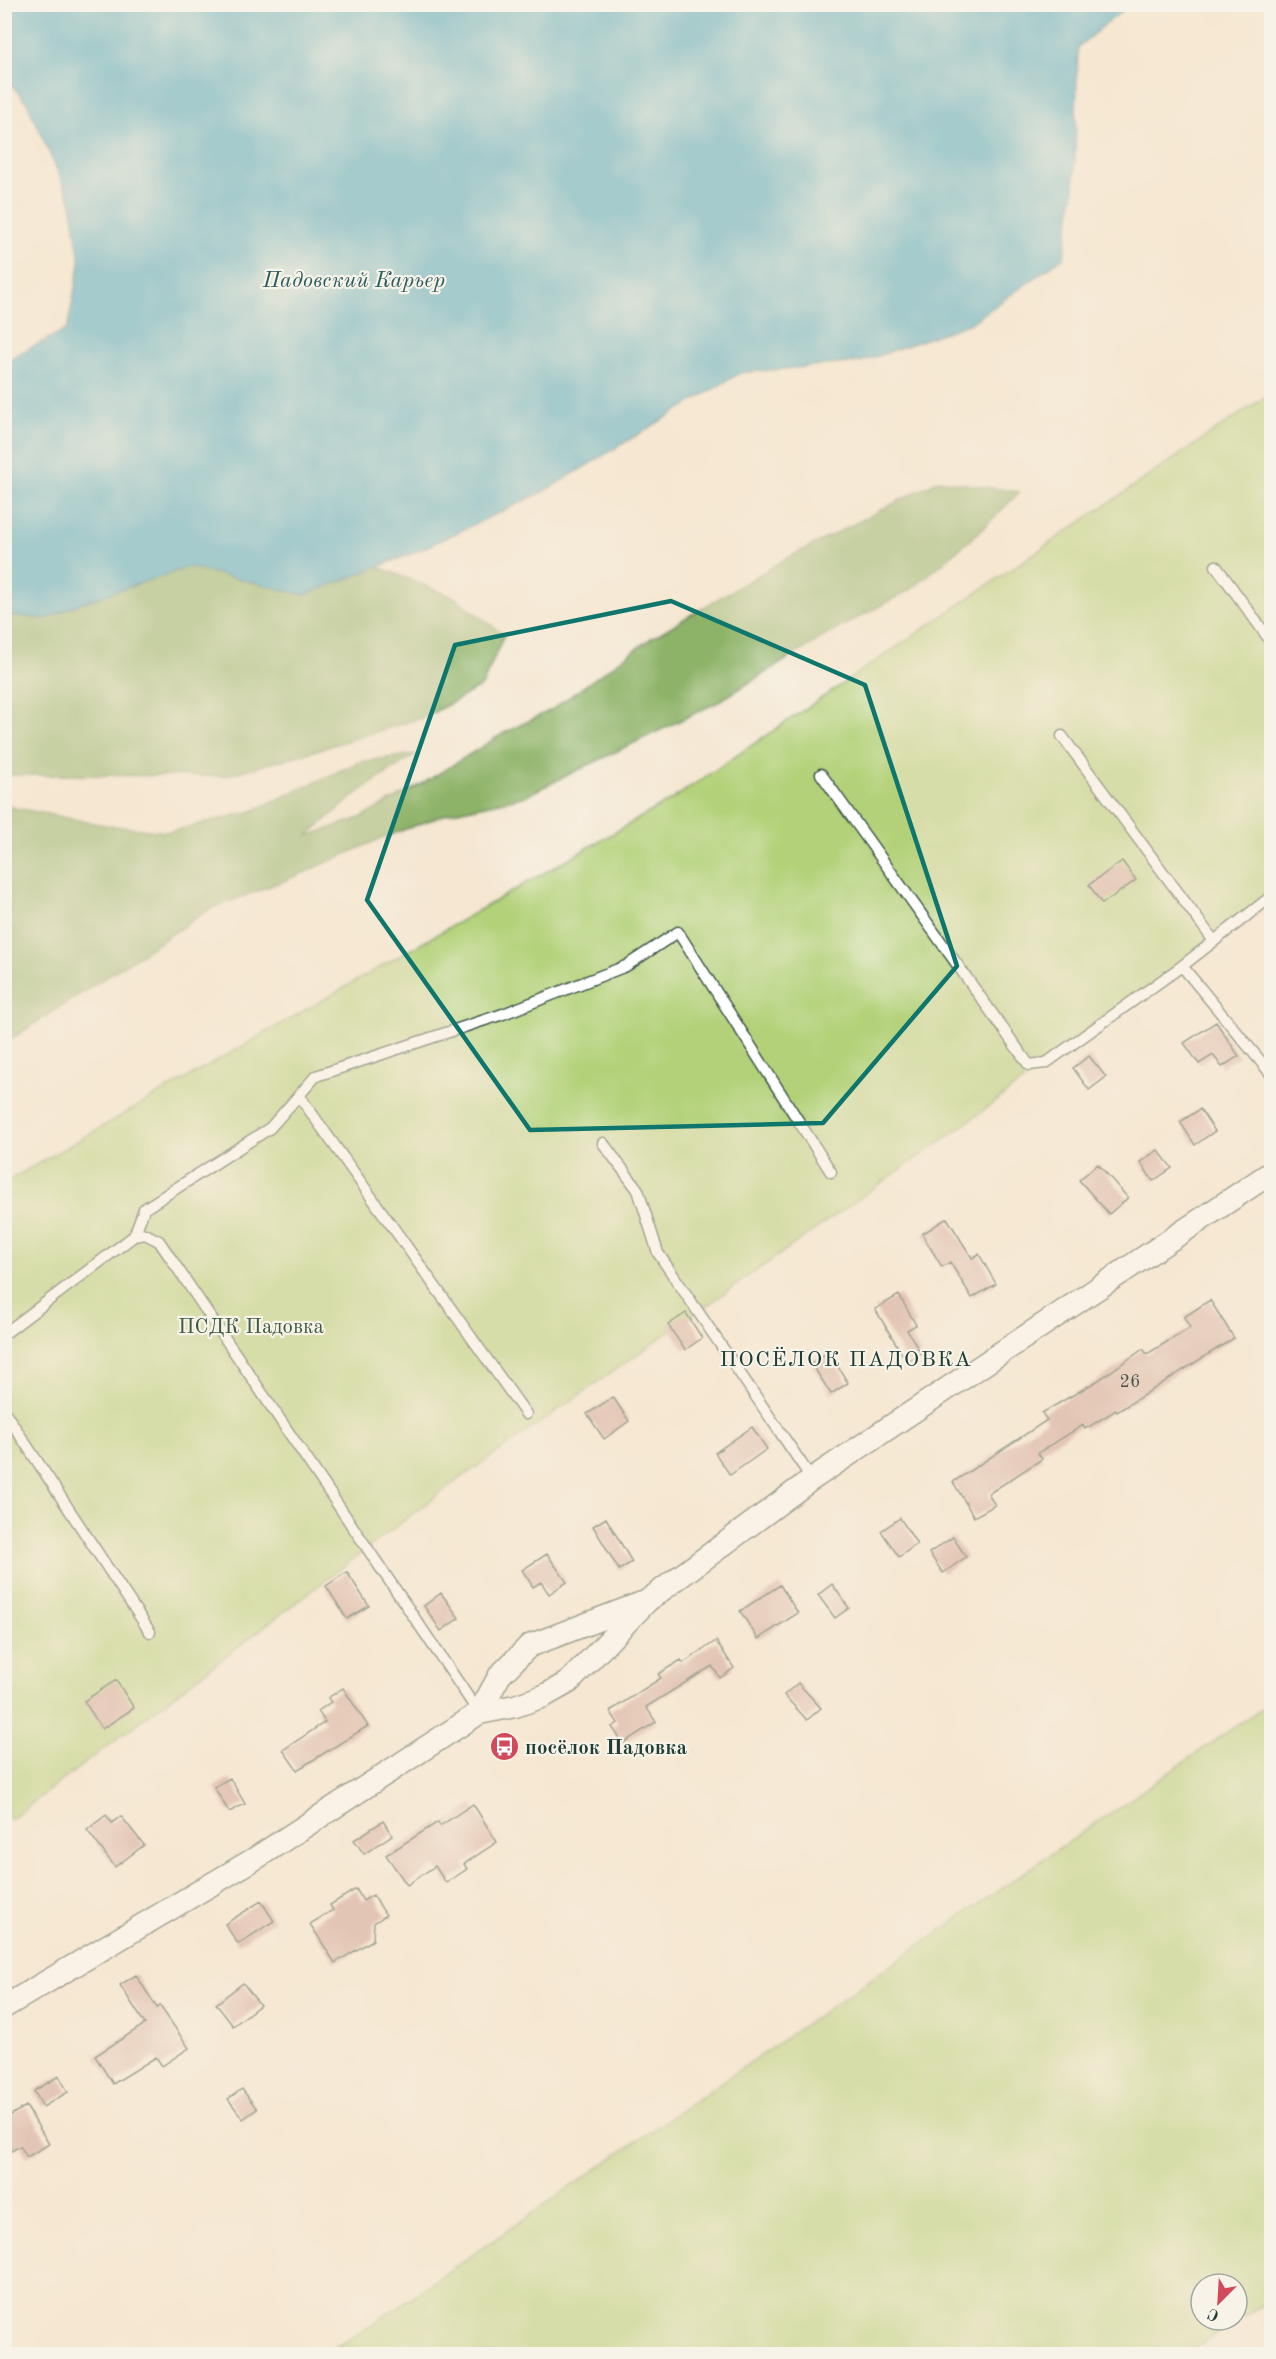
<svg xmlns="http://www.w3.org/2000/svg" width="1276" height="2359" viewBox="0 0 1276 2359" font-family="'Old Standard TT',serif">
  <style>
    .green { fill: #b2d178; stroke: #688756; stroke-width: 1.5; fill-rule: evenodd }
    .forest { fill: #8db368; stroke: #56784e; stroke-width: 1.5 }
    .water { fill: #45a8c5; stroke: #32727c; stroke-width: 1.5 }
    .building { fill: #cd9c92 }
    .lines { fill: none; stroke-linecap: round; stroke-linejoin: round }
    .lane-casing { stroke: #3f564c; stroke-width: 13 }
    .street-casing { stroke: #3f564c; stroke-width: 25 }
    .lane { stroke: #fff; stroke-width: 10 }
    .street { stroke: #fff; stroke-width: 22 }
    .marked { fill: none; stroke: #0f766e; stroke-width: 4.5; stroke-linejoin: round }
    .labels { text-anchor: middle; stroke-width: 4.5; stroke-linejoin: round; paint-order: stroke }
    .number-label { font-size: 18px; fill: #4a554c }
    .park-label { font-size: 21px; fill: #3c5b42; stroke: #f7f3e8 }
    .poi-label { font-size: 21px; font-weight: bold; fill: #1f3d34; stroke: #f7f3e8; text-anchor: start }
    .water-label { font-size: 22px; font-style: italic; fill: #2a5d60; stroke: #f7f3e8 }
    .neighbourhood-label { font-size: 22px; letter-spacing: 1.5px; fill: #1f3d34; stroke: #f7f3e8 }
  </style>
  <rect width="100%" height="100%" fill="#f7f3e8"/>
  <filter id="ink" filterUnits="userSpaceOnUse"><feTurbulence type="fractalNoise" baseFrequency=".0167" numOctaves="2"/><feDisplacementMap in="SourceGraphic" scale="12" xChannelSelector="R" yChannelSelector="G"/><feConvolveMatrix kernelMatrix="1 2 1 2 8 2 1 2 1" color-interpolation-filters="sRGB"/></filter>
  <filter id="wash" filterUnits="userSpaceOnUse"><feTurbulence type="fractalNoise" baseFrequency=".008" numOctaves="4" result="noise"/><feDisplacementMap in="SourceGraphic" scale="24" xChannelSelector="R" yChannelSelector="G"/><feGaussianBlur stdDeviation="1.35" result="paint"/><feColorMatrix in="noise" values="0 0 0 0 0 0 0 0 0 0 0 0 0 0 0 0 0 1.4 0 .05"/><feComposite in="paint" operator="in"/></filter>
  <g filter="url(#wash)">
    <rect width="100%" height="100%" fill="#f5e7d2"/>
    <path class="green" d="M 1271,393 L 1271,899 L 954,1132 L 448,1487 L 10,1820 L 4,1811 L 4,1183 L 671,800 Z
      M 1271,1702 L 1271,2299 L 1186,2354 L 322,2354 L 358,2334 ZM 1201,2284 L 1237,2284 L 1237,2320 L 1201,2320 Z"/>
    <path class="forest" d="M 4,419 L 454,597 L 504,635 L 482,686 L 427,716 L 311,752 L 224,776 L 5,775 Z
      M 939,480 L 1020,492 L 977,534 L 912,589 L 828,634 L 718,702 L 523,797 L 449,813 L 382,838 L 296,876 L 210,909 L 5,1043 L 5,806 L 104,825 L 169,832 L 252,811 L 359,762 L 416,754 L 359,792 L 307,836 L 360,818 L 422,784 L 504,733 L 551,710 L 650,639 L 782,561 Z"/>
    <path class="water" d="M 5,4 L 1129,4 L 1129,5 L 1078,47 L 1074,190 L 1064,257 L 971,323 L 861,362 L 740,373 L 543,492 L 416,552 L 305,595 L 189,567 L 81,603 L 46,619 L 5,615 L 5,361 L 67,329 L 80,263 L 71,202 L 27,103 L 5,77 Z"/>
    <g id="blocks">
      <path class="building" d="M 1122,861 L 1136,880 L 1102,904 L 1089,885 Z
        M 1216,1022 L 1239,1056 L 1222,1067 L 1213,1055 L 1199,1064 L 1184,1043 Z
        M 1089,1056 L 1106,1077 L 1089,1090 L 1073,1068 Z
        M 1200,1109 L 1215,1131 L 1195,1145 L 1180,1122 Z
        M 1158,1150 L 1172,1168 L 1153,1181 L 1140,1162 Z
        M 1098,1164 L 1128,1198 L 1109,1214 L 1079,1180 Z
        M 947,1218 L 972,1258 L 979,1254 L 996,1284 L 972,1298 L 950,1262 L 942,1267 L 922,1234 Z
        M 899,1295 L 916,1325 L 907,1330 L 921,1353 L 907,1362 L 875,1309 Z
        M 1210,1300 L 1234,1338 L 1117,1412 L 1116,1410 L 1085,1429 L 1083,1425 L 1038,1453 L 1042,1459 L 988,1494 L 995,1505 L 974,1517 L 953,1482 L 1047,1420 L 1042,1413 L 1097,1381 L 1143,1349 L 1147,1354 L 1190,1328 L 1184,1317 Z
        M 686,1313 L 702,1338 L 685,1350 L 668,1325 Z
        M 829,1352 L 848,1383 L 831,1394 L 811,1363 Z
        M 613,1397 L 629,1421 L 604,1439 L 587,1414 Z
        M 752,1427 L 767,1449 L 730,1475 L 715,1453 Z
        M 606,1518 L 632,1562 L 619,1570 L 593,1526 Z
        M 900,1518 L 917,1544 L 899,1557 L 881,1531 Z
        M 953,1537 L 966,1557 L 943,1573 L 929,1553 Z
        M 547,1554 L 567,1582 L 549,1594 L 541,1582 L 533,1587 L 522,1570 Z
        M 347,1572 L 369,1606 L 347,1619 L 326,1586 Z
        M 832,1584 L 849,1608 L 835,1618 L 818,1595 Z
        M 780,1585 L 798,1613 L 758,1639 L 740,1611 Z
        M 441,1593 L 459,1618 L 441,1631 L 424,1606 Z
        M 716,1641 L 734,1668 L 720,1678 L 712,1666 L 646,1707 L 656,1722 L 623,1743 L 612,1727 L 618,1723 L 610,1711 L 661,1678 L 658,1674 L 681,1660 L 683,1663 Z
        M 116,1680 L 134,1708 L 102,1729 L 84,1701 Z
        M 798,1683 L 821,1708 L 807,1720 L 784,1695 Z
        M 343,1688 L 368,1726 L 297,1770 L 283,1750 L 325,1722 L 318,1711 L 331,1702 L 328,1698 Z
        M 230,1778 L 245,1804 L 229,1812 L 214,1787 Z
        M 473,1804 L 497,1842 L 464,1864 L 467,1869 L 446,1883 L 435,1866 L 407,1885 L 386,1855 L 438,1822 L 440,1826 Z
        M 106,1815 L 112,1823 L 121,1816 L 144,1845 L 115,1867 L 87,1830 Z
        M 383,1821 L 392,1835 L 364,1854 L 354,1840 Z
        M 356,1889 L 363,1901 L 373,1895 L 386,1915 L 374,1923 L 373,1940 L 335,1963 L 310,1924 L 333,1910 L 330,1905 Z
        M 261,1901 L 274,1921 L 238,1944 L 225,1924 Z
        M 136,1975 L 157,2008 L 160,2006 L 189,2048 L 162,2066 L 156,2057 L 113,2084 L 95,2056 L 145,2024 L 120,1985 Z
        M 243,1983 L 260,2005 L 233,2026 L 216,2004 Z
        M 59,2076 L 68,2092 L 43,2107 L 34,2091 Z
        M 242,2089 L 257,2109 L 243,2119 L 228,2099 Z
        M 26,2106 L 49,2144 L 27,2157 L 20,2146 L 4,2155 L 4,2119 Z"/>
    </g>
  </g>
  <g filter="url(#ink)">
    <use href="#blocks" fill-opacity="0" stroke="#3f564c" stroke-width="1.5"/>
    <g class="lines">
      <defs>
        <path id="lane" d="M 1216,566 L 1272,643
          M 1062,736 L 1214,941
          M 821,774 L 1029,1065 L 1046,1063 L 1182,966 L 1272,1075
          M 1182,966 L 1272,896
          M 300,1097 L 526,1414
          M 603,1143 L 638,1190 L 658,1253 L 812,1479
          M 134,1236 L 144,1209 L 270,1128 L 316,1076 L 503,1014 L 626,966 L 678,932 L 831,1172
          M 4,1334 L 134,1236 L 145,1234 L 159,1241 L 479,1713
          M 4,1411 L 150,1632"/>
        <path id="street" d="M 479,1713 L 500,1675 L 529,1646 L 642,1603
          M 4,2007 L 256,1858 L 479,1713 L 515,1706 L 544,1696 L 569,1682 L 647,1601 L 812,1479 L 1272,1172"/>
      </defs>
      <use href="#lane" class="lane-casing"/>
      <use href="#street" class="street-casing"/>
      <use href="#lane" class="lane"/>
      <use href="#street" class="street"/>
    </g>
  </g>
  <path d="M0 0H1276V2359H0ZM 671,601 L 865,685 L 957,966 L 823,1123 L 530,1130 L 367,900 L 455,645 Z" fill="#f5e7d2" fill-opacity=".55" fill-rule="evenodd"/>
  <path class="marked" d="M 671,601 L 865,685 L 957,966 L 823,1123 L 530,1130 L 367,900 L 455,645 Z"/>
  <defs>
    <symbol id="bus-disc" viewBox="-11 -11 22 22"><circle r="9.5" fill="#d1495b" stroke="#f7f3e8"/><path d="M-5-6H5V4H4V6H2V4H-2V6H-4V4H-5ZM-3.5-4V0h7V-4ZM-3.5 1.2v1.5H-2V1.2ZM2 1.2v1.5H3.5V1.2Z" fill="#fff"/></symbol>
  </defs>
  <g fill-rule="evenodd">
    <use href="#bus-disc" x="488" y="1730" width="33" height="33"/>
  </g>
  <g class="labels">
    <g class="number-label">
      <text x="1130" y="1387">26</text>
    </g>
    <g class="park-label">
      <text x="251" y="1333">ПСДК Падовка</text>
    </g>
    <g class="poi-label">
      <text x="525" y="1754">посёлок Падовка</text>
    </g>
    <g class="water-label">
      <text x="354" y="287">Падовский Карьер</text>
    </g>
    <g class="neighbourhood-label">
      <text x="846" y="1366">ПОСЁЛОК ПАДОВКА</text>
    </g>
  </g>
  <rect width="1276" height="2359" fill="none" stroke="#f7f3e8" stroke-width="24"/>
  <g transform="translate(1219 2302) rotate(204)"><circle r="28" fill="#f7f3e8" stroke="#a1aaa0" stroke-width="1.5"/>
  <path d="M0-4.5L10 22L0 15L-10 22Z" fill="#d1495b"/>
  <text y="-9" font-size="16" font-weight="bold" text-anchor="middle" fill="#1f3d34">С</text>
  </g>
</svg>
